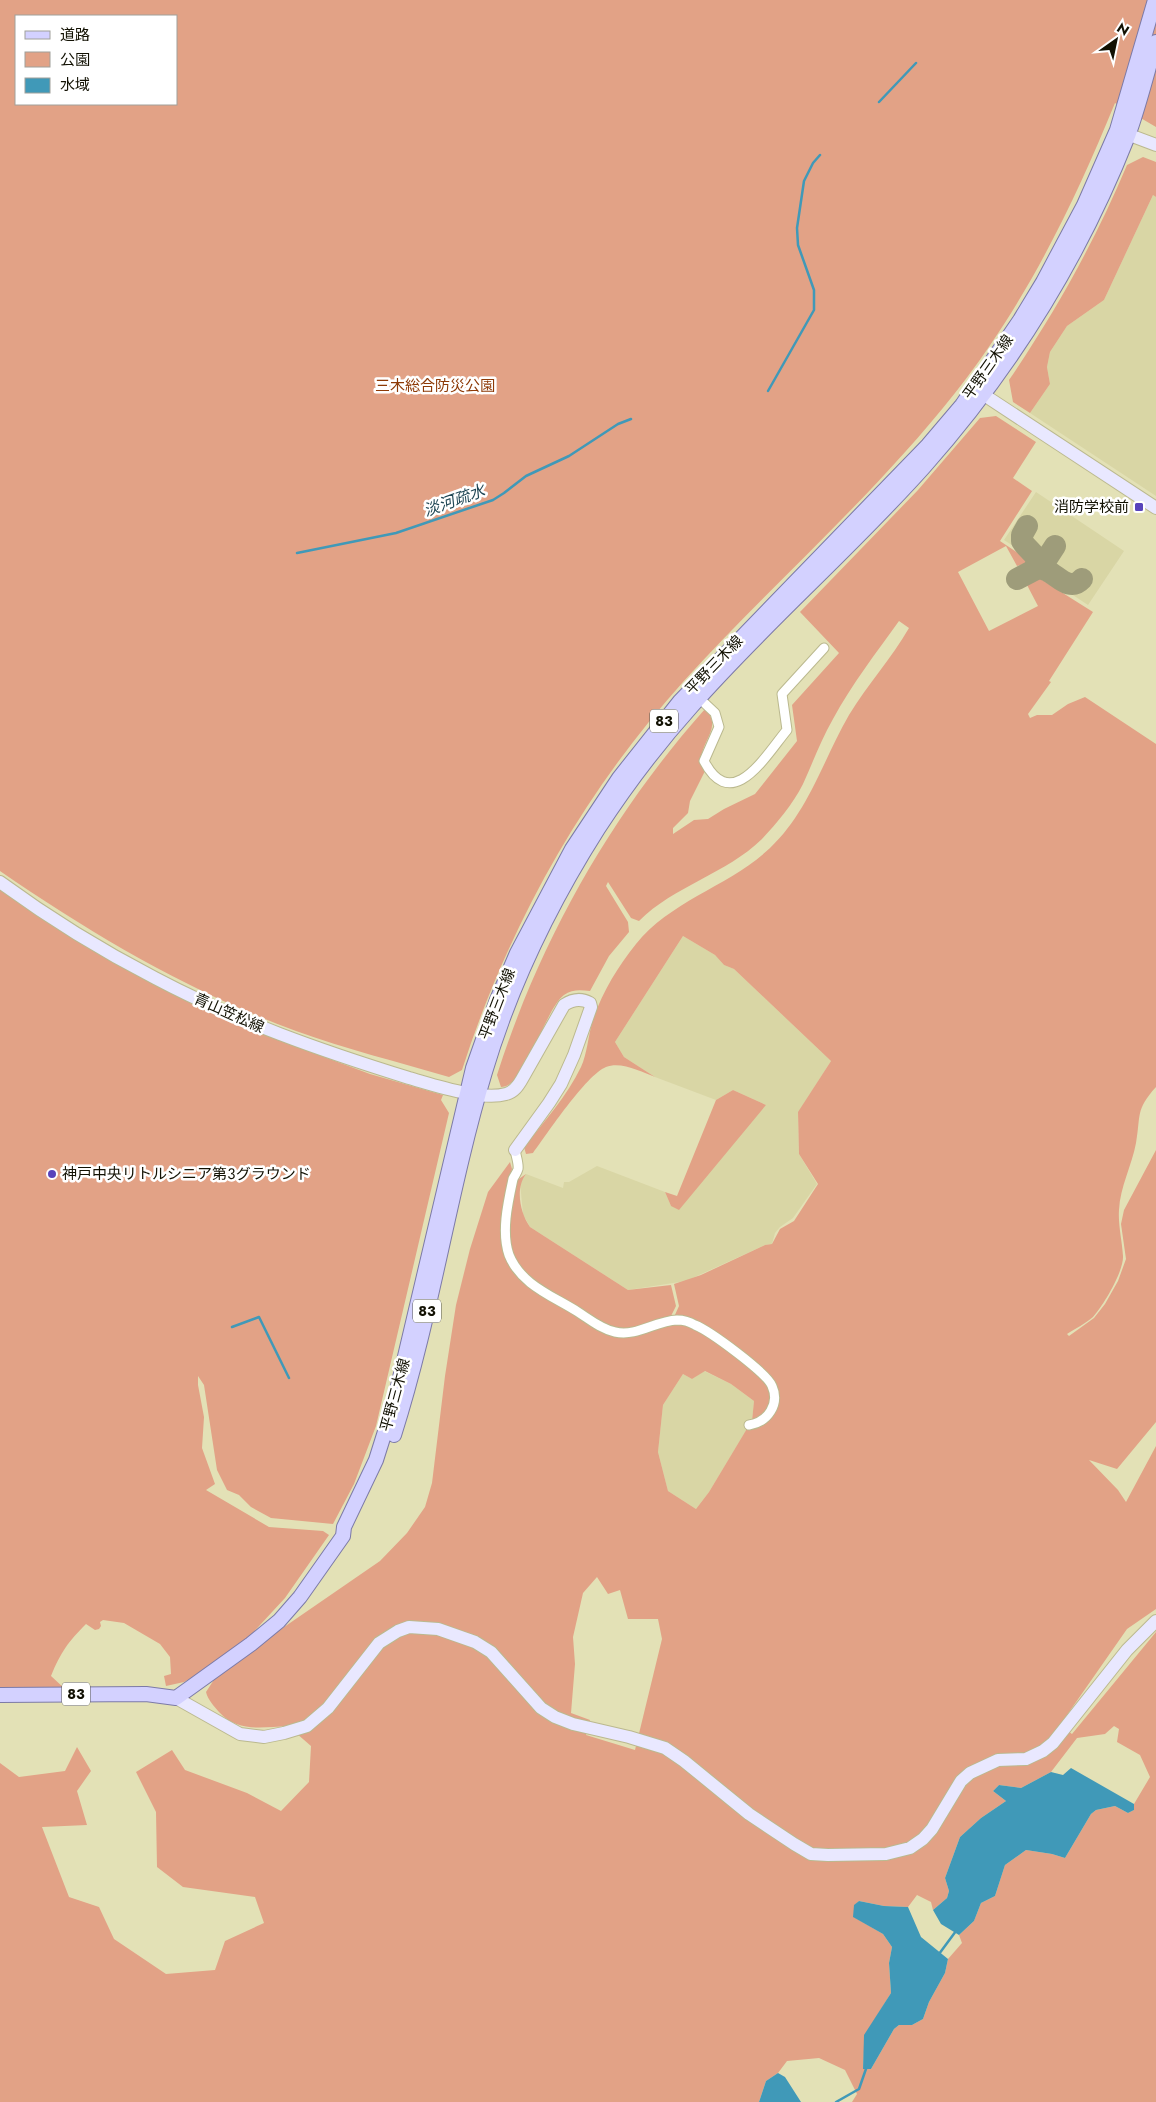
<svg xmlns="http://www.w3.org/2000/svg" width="1156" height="2102" viewBox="0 0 1156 2102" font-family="Jost,'Noto Sans JP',sans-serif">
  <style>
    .built { fill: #d9d6a5 }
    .green { fill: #e2a286; fill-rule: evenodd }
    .water { fill: #4099b8 }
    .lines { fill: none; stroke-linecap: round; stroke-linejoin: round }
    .stream { stroke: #4099b8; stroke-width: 2.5 }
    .taxiway { stroke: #9e9c7a; stroke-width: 22 }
    .street-casing { stroke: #bbb98f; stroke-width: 11 }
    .secondary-casing { stroke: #bbb98f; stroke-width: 14 }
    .primary-casing { stroke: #7c7aa7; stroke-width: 16 }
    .street { stroke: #fff; stroke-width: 9 }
    .secondary { stroke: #e9e8ff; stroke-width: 12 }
    .primary { stroke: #d3d1ff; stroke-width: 14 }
    .poi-dot { fill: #5843bb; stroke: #fff; stroke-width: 2 }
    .labels { text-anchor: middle; stroke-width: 5; stroke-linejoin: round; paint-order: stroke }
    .shield { fill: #fff; stroke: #59584f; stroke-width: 1 }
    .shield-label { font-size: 14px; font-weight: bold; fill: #121103 }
    .street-label { font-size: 15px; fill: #121103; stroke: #fff }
    .park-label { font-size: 15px; fill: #8d3a07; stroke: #fff }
    .poi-label { font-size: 15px; fill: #121103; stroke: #fff; text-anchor: end }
    .water-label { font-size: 16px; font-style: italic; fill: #1f4654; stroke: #fff }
  </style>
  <rect width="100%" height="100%" fill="#e3e1b6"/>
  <path class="built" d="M 1153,195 L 1156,197 L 1156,496 L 1030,413 L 1050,384 L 1047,367 L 1050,352 L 1067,326 L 1104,300 Z
    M 1036,492 L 1124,551 L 1088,605 L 1029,566 L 1031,562 L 1029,556 L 1004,540 Z
    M 683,936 L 715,955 L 724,965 L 734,969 L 831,1061 L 798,1113 L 799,1154 L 817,1184 L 793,1218 L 780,1227 L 775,1233 L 772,1244 L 765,1245 L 686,1281 L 628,1290 L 530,1227 L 523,1214 L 520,1182 L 526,1174 L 563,1188 L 564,1182 L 569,1182 L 597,1166 L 665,1192 L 671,1206 L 766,1105 L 733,1090 L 716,1100 L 655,1077 L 624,1057 L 615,1042 Z
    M 704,1371 L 731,1384 L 754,1401 L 752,1421 L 709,1492 L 696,1509 L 668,1491 L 658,1452 L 663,1405 L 683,1374 L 692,1379 Z"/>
  <path class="green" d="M 0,0 L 1156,0 L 1156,127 L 1115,103 C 1072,208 1025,304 955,393 C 873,497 772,584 683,682 C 582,794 508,927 462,1070 L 449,1077 C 398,1062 346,1049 296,1031 C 190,992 93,935 0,871 ZM 16,16 L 176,16 L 176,104 L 16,104 Z
    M 1143,157 L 1156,162 L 1156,197 L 1153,195 L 1104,300 L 1067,326 L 1050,352 L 1047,367 L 1050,384 L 1030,413 L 1013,402 L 1009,380 C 1056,311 1095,241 1127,165 Z
    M 996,416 L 1036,442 L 1013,478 L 1032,491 L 1000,541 L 1027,559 L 1027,563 L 1017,566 L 1006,546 L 958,572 L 989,631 L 1038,606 L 1027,585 L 1039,578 L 1093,612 L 1049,681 L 1051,682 L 1028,714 L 1030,718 L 1037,715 L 1052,715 L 1068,704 L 1085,697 L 1156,744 L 1156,1087 C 1135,1110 1141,1116 1136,1143 C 1132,1165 1120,1187 1119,1210 C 1118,1225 1122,1240 1123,1256 C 1124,1271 1103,1306 1093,1317 C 1086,1323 1075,1329 1067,1334 L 1069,1336 L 1094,1318 L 1105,1304 L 1118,1281 L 1126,1259 L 1121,1224 L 1124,1210 L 1156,1150 L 1156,1422 L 1117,1469 L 1089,1460 L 1118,1490 L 1126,1502 L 1156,1446 L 1156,1609 L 1127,1629 L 1060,1725 L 1072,1734 L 1156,1632 L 1156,2102 L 852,2102 L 857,2094 L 845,2070 L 819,2058 L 787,2061 L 778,2073 L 766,2081 L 759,2102 L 0,2102 L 0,1763 L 19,1777 L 65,1771 L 77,1747 L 91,1771 L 77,1791 L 87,1825 L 42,1827 L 69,1897 L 99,1907 L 114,1939 L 166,1974 L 215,1970 L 225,1941 L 264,1923 L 255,1897 L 183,1887 L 157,1867 L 156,1812 L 136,1772 L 172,1750 L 185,1770 L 247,1793 L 281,1811 L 309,1782 L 311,1746 L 288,1726 C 263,1727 238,1733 219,1712 C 214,1706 208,1700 206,1692 L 219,1672 L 380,1561 L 407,1533 L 425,1507 L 432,1483 L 445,1376 L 456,1305 L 470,1249 L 488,1192 L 510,1162 L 512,1169 C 507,1193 497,1234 507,1256 C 523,1294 570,1311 602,1330 C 641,1346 653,1318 684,1323 C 700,1326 758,1369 768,1382 C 771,1386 772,1392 772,1397 C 773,1410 763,1417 752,1421 L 754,1401 L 731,1384 L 705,1371 L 692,1379 L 683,1374 L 663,1405 L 658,1452 L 668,1491 L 696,1509 L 709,1492 L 748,1427 L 756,1428 C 768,1419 780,1410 778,1394 C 777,1389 775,1384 772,1380 C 761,1365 714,1330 696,1322 C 689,1318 682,1317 674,1317 L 679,1306 L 674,1284 L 701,1275 L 765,1245 L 772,1244 L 780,1229 L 794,1221 L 818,1184 L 799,1154 L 798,1112 L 831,1061 L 734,969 L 724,965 L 715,955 L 683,936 L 615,1042 L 624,1057 L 655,1077 C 642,1072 621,1061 606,1067 C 586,1075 547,1134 533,1153 L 526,1154 L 524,1147 C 544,1122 567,1096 581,1067 C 587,1054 588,1037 592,1023 C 601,994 617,968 636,944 C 671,900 730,886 770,848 C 809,811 823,760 849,715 C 867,685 892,658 909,628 L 899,621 C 876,653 852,684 833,719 C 821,740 813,762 803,784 C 793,804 777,823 762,839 C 726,874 674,886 639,921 L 631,918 L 608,882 L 606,886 L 628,922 L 629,932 L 609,956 L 590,991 C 581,990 572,989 564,995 C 544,1010 526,1087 501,1087 L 497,1075 C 540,940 611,815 705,709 C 727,730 690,747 705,771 L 690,801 L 688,813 L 673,828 L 673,834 L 694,820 L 708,819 L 724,809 L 755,794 L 797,741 L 792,705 L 839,653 L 800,612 L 918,490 L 980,418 ZM 597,1577 L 608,1594 L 620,1590 L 628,1619 L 658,1619 L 662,1639 L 635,1750 L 586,1735 L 590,1720 L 571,1713 L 575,1664 L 573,1637 L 583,1593 ZM 1114,1726 L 1119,1729 L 1117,1742 L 1140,1755 L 1150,1777 L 1134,1804 L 1134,1810 L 1128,1813 L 1115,1806 L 1096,1810 L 1091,1814 L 1065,1858 L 1052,1854 L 1026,1850 L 1005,1865 L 995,1896 L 981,1903 L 974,1921 L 959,1935 L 962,1943 L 948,1959 L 945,1973 L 929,2002 L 923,2019 L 912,2025 L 899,2025 L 894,2029 L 871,2069 L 863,2069 L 865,2035 L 891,1993 L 889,1963 L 892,1947 L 883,1934 L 854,1917 L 855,1905 L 859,1901 L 884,1906 L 908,1907 L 917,1895 L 931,1902 L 933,1910 L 947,1898 L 949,1891 L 945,1878 L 960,1837 L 981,1818 L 1006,1801 L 993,1791 L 999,1785 L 1021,1788 L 1051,1772 L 1077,1738 L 1105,1734 Z
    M 0,889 L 284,1042 L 370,1074 L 443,1095 L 441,1100 L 449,1113 L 376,1426 L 354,1484 L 333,1524 L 271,1518 L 251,1507 L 239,1495 L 227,1490 L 217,1470 L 204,1385 L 198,1376 L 198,1385 L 204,1417 L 202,1448 L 215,1484 L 206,1490 L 269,1527 L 323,1531 L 329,1535 L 285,1598 L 249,1637 L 200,1673 L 184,1682 L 166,1686 L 164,1676 L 171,1674 L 170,1657 L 160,1644 L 124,1623 L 103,1620 L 100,1622 L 101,1626 L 99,1629 L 95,1630 L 86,1624 C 68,1642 61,1652 51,1676 L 64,1688 L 0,1687 Z
    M 733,1090 L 766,1105 L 679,1210 L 671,1206 L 665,1192 L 677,1196 L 716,1100 Z
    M 526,1174 C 515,1188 520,1213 530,1227 L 628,1290 L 671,1285 L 676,1306 L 670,1318 C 656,1322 637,1332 622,1330 C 596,1326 521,1279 512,1253 C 504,1230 512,1203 516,1181 Z"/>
  <path class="water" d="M 1071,1768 L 1134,1804 L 1134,1810 L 1128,1813 L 1115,1806 L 1096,1810 L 1091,1814 L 1065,1858 L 1052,1854 L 1026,1850 L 1005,1865 L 995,1896 L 981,1903 L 974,1921 L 959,1935 L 941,1924 L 933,1910 L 947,1898 L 949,1891 L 945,1878 L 960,1837 L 981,1818 L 1006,1801 L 993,1791 L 999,1785 L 1021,1788 L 1051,1772 L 1063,1775 Z
    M 859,1901 L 884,1906 L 908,1907 L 921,1937 L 948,1959 L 945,1973 L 929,2002 L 923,2019 L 912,2025 L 899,2025 L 894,2029 L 871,2069 L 863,2069 L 864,2035 L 891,1993 L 889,1963 L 892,1947 L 883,1934 L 853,1917 L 854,1905 Z
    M 778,2073 L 785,2077 L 801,2102 L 759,2102 L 766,2081 Z"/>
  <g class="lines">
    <path class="stream" d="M 879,102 L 916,63
      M 768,391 L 814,310 L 814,290 L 798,245 L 797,228 L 804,181 L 813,163 L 820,155
      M 297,553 L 396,533 L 493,500 L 504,493 L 526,476 L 569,456 L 618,424 L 631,419
      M 232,1327 L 259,1317 L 289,1378
      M 939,1954 L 956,1931
      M 836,2102 L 859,2089 L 867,2066"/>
    <path class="taxiway" d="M 1027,526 L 1022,535 L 1022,541 C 1028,552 1043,556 1033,570
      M 1038,568 C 1054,568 1067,595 1082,579
      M 1017,579 L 1042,566 L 1055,546"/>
    <defs>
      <path id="street" d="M 699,698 L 715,713 L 719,727 L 704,761 C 732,815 766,755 787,730 L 782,694 L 824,648
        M 515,1150 C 516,1156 519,1164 518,1169 C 517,1173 514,1176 513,1179 C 508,1202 501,1232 509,1255 C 521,1285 553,1296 578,1312 C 589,1319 601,1329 615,1332 C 637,1337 655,1321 677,1320 C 684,1320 690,1322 695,1325 C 710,1331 767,1373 772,1386 C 780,1404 768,1422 749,1425"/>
      <path id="secondary" d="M 1119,131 L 1156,145
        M 975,389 L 1156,508
        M 0,882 C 49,918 101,950 155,978 C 236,1021 322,1051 409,1078 C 434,1085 481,1101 506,1094 C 514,1092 518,1086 522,1079 L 564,1005 C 573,999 581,998 590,1003 L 591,1007 L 574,1055 L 561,1084 L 549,1103 L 515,1150
        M 176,1698 L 240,1734 L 264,1737 L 284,1733 L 307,1726 L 328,1708 L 379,1643 L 398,1631 L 409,1627 L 438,1629 L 475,1642 L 491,1652 L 541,1708 L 555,1717 L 573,1724 L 629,1737 L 665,1748 L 684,1761 L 749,1814 L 794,1844 L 811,1854 L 828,1855 L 886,1854 L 910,1848 L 923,1839 L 932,1829 L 961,1781 L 970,1773 L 998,1760 L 1026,1759 L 1043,1751 L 1053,1743 L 1127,1650 L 1156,1621"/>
      <path id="primary" d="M 394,1435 C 432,1316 449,1192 485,1072 C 510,988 551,903 598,829 C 626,786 657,745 692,706 C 765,623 850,550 924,467 C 1011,369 1080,258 1128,136 C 1139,106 1147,73 1156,42
        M 0,1695 L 146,1694 L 176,1698 L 251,1644 L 279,1621 L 300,1597 L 343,1536 L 344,1527 L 376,1460 L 394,1403 L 473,1068 L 497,1000 L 517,953 L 572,849 L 619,778 L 680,701 L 928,445 L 962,405 L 1020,320 L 1043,282 L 1084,205 L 1117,130 L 1155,0"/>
    </defs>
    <use href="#street" class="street-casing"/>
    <use href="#secondary" class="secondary-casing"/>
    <use href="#primary" class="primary-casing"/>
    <use href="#street" class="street"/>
    <use href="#secondary" class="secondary"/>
    <use href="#primary" class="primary"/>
  </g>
  <g class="poi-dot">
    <rect x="1134" y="502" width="10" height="10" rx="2.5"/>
    <circle cx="52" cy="1174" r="5"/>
  </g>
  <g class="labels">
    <g class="shield">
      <rect x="650" y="709.5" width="28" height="23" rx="4"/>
      <rect x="413" y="1299.5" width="28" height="23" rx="4"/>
      <rect x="62" y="1682.5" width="28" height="23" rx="4"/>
    </g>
    <g class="shield-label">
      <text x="664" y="726">83</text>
      <text x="427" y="1316">83</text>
      <text x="76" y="1699">83</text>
    </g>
    <g class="street-label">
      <text transform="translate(988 367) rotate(-55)" y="5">平野三木線</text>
      <text transform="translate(714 665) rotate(-46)" y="5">平野三木線</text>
      <text transform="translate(497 1004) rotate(-69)" y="5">平野三木線</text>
      <text transform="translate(229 1013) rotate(24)" y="5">青山笠松線</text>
      <text transform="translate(395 1395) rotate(-75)" y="5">平野三木線</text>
    </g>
    <g class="park-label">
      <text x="435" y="391">三木総合防災公園</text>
    </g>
    <g class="poi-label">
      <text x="1129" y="512">消防学校前</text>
      <text x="62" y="1179" text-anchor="start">神戸中央リトルシニア第３グラウンド</text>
    </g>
    <g class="water-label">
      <text transform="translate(454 500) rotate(-20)" y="6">淡河疏水</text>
    </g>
  </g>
  <rect x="15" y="15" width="162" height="90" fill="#ffffff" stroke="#a0a09a"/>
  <rect x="25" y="31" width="25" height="8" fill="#d3d1ff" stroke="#a0a09a"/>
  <text x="60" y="40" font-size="15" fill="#121103">道路</text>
  <rect x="25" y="52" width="25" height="15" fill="#e2a286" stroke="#a0a09a"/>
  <text x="60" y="65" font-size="15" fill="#121103">公園</text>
  <rect x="25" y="78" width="25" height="15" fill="#4099b8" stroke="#a0a09a"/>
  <text x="60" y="90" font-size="15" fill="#121103">水域</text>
  <g transform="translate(1116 40) rotate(33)" stroke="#ffffff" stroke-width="4" paint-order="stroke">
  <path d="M0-4L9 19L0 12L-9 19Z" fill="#121103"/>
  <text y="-8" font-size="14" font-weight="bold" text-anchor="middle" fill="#121103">N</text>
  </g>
</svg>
